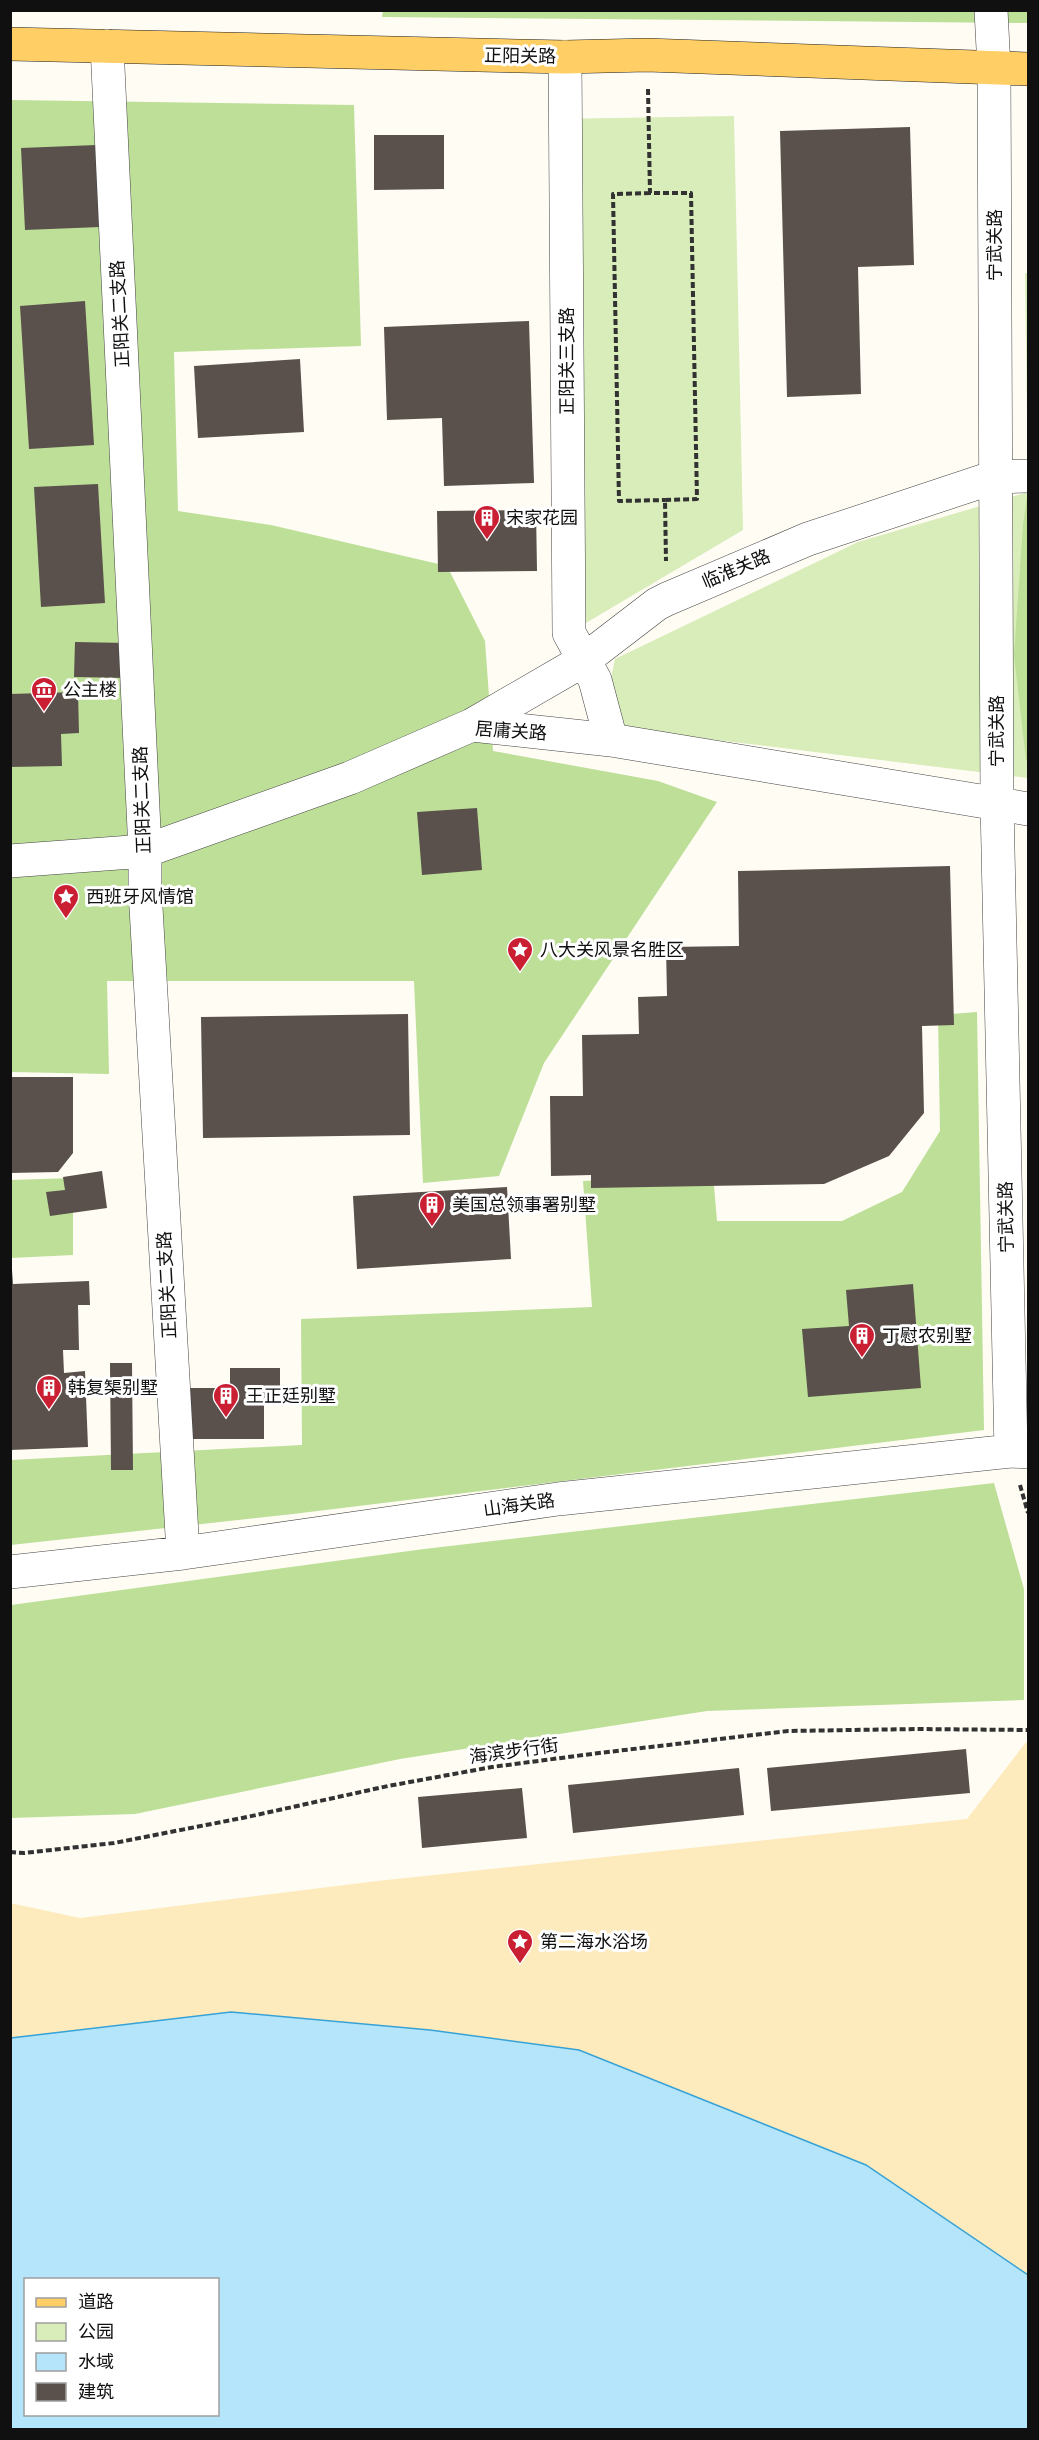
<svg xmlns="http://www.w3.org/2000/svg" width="1039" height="2440" viewBox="0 0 1039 2440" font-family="Literata,'Noto Sans SC',serif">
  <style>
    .green { fill: #d8edba }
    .forest { fill: #bddf98 }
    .sand { fill: #feebbd }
    .water { fill: #b5e5fa; stroke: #37a2d6; stroke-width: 1.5; fill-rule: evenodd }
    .building { fill: #5a504c }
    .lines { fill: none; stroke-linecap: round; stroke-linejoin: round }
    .street-casing { stroke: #434343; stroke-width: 34 }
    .primary-casing { stroke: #212121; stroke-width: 34 }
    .path { stroke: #323232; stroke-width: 4; stroke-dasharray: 6 3; stroke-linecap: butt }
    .street { stroke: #fff; stroke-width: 33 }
    .primary { stroke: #ffce64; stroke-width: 33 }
    .labels { text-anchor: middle; stroke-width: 6; stroke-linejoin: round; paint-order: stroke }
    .street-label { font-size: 18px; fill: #101010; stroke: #fff }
    .poi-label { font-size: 18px; fill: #101010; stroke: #fff; text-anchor: start }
  </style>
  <rect width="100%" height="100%" fill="#fffcf4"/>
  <path class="green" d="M 734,116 L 743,530 L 569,633 L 552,119 Z
    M 1025,273 L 1028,273 L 1028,778 L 601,726 L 615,659 L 858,542 L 1028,492 Z"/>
  <path class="forest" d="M 383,10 L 1028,11 L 1028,23 L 382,17 Z
    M 11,100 L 354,105 L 361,346 L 174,352 L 178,511 L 271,525 L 447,566 L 485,641 L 493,751 L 658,781 L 717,802 L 544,1063 L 499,1176 L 423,1183 L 414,981 L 107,981 L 109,1074 L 11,1072 Z
    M 1028,490 L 1028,761 L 1026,760 L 1014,655 L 1023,525 Z
    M 977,1012 L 984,1430 L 293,1514 L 11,1545 L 11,1460 L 302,1445 L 301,1319 L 592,1307 L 583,1181 L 713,1174 L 717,1221 L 842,1221 L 902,1192 L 940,1131 L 938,1015 Z
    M 73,1178 L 73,1255 L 11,1258 L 10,1180 Z
    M 994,1483 L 1024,1589 L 1024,1700 L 707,1711 L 400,1759 L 135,1814 L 11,1818 L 11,1605 L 424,1549 Z"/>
  <path class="sand" d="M 1026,1742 L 1028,1744 L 1028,2275 L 998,2256 L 231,2012 L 11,2038 L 10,1903 L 80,1918 L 377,1881 L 967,1819 Z"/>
  <path class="water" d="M 231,2012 L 430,2030 L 579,2050 L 866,2165 L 1028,2275 L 1028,2429 L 11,2429 L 11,2038 ZM 26,2280 L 218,2280 L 218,2414 L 26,2414 Z"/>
  <path class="building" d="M 910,127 L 914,265 L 858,267 L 861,394 L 787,397 L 780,131 Z
    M 374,135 L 444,135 L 444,189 L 374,190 Z
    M 96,145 L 100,227 L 25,230 L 21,148 Z
    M 85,301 L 94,445 L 29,449 L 20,306 Z
    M 529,321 L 534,483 L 444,486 L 442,418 L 387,420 L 384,327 Z
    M 300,359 L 304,432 L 198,438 L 194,366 Z
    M 98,484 L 105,603 L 41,607 L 34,487 Z
    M 536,510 L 537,571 L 438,572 L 437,511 Z
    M 75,642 L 127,643 L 126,678 L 74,677 Z
    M 78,692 L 79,733 L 61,734 L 62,766 L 10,767 L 10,694 Z
    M 477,808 L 482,870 L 422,875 L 417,812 Z
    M 950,866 L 954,1025 L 922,1026 L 924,1113 L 889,1156 L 824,1184 L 591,1188 L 591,1175 L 551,1176 L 550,1096 L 583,1096 L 582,1035 L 639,1034 L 638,997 L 667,996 L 666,947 L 739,946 L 738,871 Z
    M 408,1014 L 410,1135 L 203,1138 L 201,1017 Z
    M 10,1077 L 73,1077 L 73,1153 L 58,1172 L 10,1173 Z
    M 102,1171 L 107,1208 L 50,1216 L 46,1192 L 65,1190 L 63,1177 Z
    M 507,1187 L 511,1259 L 357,1269 L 353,1196 Z
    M 10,1270 L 12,1270 L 13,1284 L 89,1281 L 90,1305 L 78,1305 L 79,1350 L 63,1350 L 64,1373 L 85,1371 L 88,1447 L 10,1450 Z
    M 913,1284 L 921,1388 L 808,1397 L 802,1329 L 849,1326 L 846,1290 Z
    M 110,1363 L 132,1363 L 133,1470 L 111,1470 Z
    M 230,1368 L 280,1368 L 280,1398 L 264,1398 L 264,1439 L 188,1439 L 188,1388 L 230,1388 Z
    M 966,1749 L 970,1793 L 771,1811 L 767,1768 Z
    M 739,1768 L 744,1815 L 573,1833 L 568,1785 Z
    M 522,1788 L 527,1838 L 422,1848 L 418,1797 Z"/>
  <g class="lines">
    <defs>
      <path id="street" d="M 991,10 L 994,68 L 997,803 L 1011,1451
        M 107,46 L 145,851 L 145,890 L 183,1553
        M 565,57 L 569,633 L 595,680 L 611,740
        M 472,725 L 611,740 L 1028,809
        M 10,861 L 145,851 L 350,778 L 472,725 L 584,660 L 657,604 L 667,599 L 808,539 L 995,477 L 1028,476
        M 10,1572 L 183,1553 L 558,1499 L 1011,1451 L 1028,1452"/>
      <path id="primary" d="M 10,44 L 565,57 L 647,55 L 1028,69"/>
    </defs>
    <use href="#street" class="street-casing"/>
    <use href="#primary" class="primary-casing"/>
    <path class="path" d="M 648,89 L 650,193 L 691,193 L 697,499 L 665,500 L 666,561
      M 650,193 L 613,194 L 619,501 L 665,500
      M 1020,1485 L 1028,1513
      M 10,1852 L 24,1853 L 114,1843 L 247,1817 L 388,1786 L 492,1767 L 599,1753 L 788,1731 L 917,1729 L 1028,1730"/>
    <use href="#street" class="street"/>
    <use href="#primary" class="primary"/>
  </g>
  <defs>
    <symbol id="building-pin" viewBox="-11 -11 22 30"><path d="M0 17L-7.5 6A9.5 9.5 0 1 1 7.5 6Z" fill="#ca1e33" stroke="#fff"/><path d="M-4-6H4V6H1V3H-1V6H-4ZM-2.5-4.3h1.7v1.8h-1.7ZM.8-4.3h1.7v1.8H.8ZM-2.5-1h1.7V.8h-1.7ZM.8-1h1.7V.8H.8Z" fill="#fff"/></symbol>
    <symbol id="museum-pin" viewBox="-11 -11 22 30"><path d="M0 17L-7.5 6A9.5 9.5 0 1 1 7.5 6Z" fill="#ca1e33" stroke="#fff"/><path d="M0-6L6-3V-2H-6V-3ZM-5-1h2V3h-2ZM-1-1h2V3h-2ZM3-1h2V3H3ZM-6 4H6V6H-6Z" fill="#fff"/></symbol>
    <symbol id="sight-pin" viewBox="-11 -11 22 30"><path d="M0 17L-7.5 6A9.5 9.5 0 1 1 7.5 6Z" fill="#ca1e33" stroke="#fff"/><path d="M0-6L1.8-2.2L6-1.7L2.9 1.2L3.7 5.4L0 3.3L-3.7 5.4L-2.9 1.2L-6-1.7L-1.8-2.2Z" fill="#fff"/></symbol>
  </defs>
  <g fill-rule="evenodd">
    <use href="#building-pin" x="472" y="503" width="30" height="40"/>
    <use href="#museum-pin" x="29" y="675" width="30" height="40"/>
    <use href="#sight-pin" x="51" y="882" width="30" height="40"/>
    <use href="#sight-pin" x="505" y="935" width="30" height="40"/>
    <use href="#building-pin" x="417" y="1190" width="30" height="40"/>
    <use href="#building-pin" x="847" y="1321" width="30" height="40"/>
    <use href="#building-pin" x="34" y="1373" width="30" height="40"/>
    <use href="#building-pin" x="211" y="1381" width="30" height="40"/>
    <use href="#sight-pin" x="505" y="1927" width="30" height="40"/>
  </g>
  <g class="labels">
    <g class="street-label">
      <text transform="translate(520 56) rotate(1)" y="6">正阳关路</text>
      <text transform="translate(995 245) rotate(-90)" y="6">宁武关路</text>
      <text transform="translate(120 314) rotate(-93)" y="6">正阳关二支路</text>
      <text transform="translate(567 361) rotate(-90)" y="6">正阳关三支路</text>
      <text transform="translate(736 569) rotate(-23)" y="6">临淮关路</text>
      <text transform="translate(511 731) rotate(4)" y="6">居庸关路</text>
      <text transform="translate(997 731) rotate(-90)" y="6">宁武关路</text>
      <text transform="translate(142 800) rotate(-92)" y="6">正阳关二支路</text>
      <text transform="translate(1006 1217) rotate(-91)" y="6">宁武关路</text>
      <text transform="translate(167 1285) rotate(-93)" y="6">正阳关二支路</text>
      <text transform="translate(519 1505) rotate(-8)" y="6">山海关路</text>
      <text transform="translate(514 1751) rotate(-8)" y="6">海滨步行街</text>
    </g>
    <g class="poi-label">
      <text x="506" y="524">宋家花园</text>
      <text x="63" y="696">公主楼</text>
      <text x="86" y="903">西班牙风情馆</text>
      <text x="540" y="956">八大关风景名胜区</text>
      <text x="452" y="1211">美国总领事署别墅</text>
      <text x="882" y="1342">丁慰农别墅</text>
      <text x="68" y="1394">韩复榘别墅</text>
      <text x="246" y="1402">王正廷别墅</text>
      <text x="540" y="1948">第二海水浴场</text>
    </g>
  </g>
  <rect width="1039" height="2440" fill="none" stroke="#101010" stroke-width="24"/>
  <rect x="24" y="2278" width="195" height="138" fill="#ffffff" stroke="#9f9f9f" stroke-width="1.5"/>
  <rect x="36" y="2298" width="30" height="9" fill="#ffce64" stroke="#9f9f9f" stroke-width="1.5"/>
  <text x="78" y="2308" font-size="18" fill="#101010">道路</text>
  <rect x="36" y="2323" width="30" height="18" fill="#d8edba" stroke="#9f9f9f" stroke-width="1.5"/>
  <text x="78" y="2338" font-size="18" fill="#101010">公园</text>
  <rect x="36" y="2353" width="30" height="18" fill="#b5e5fa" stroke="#9f9f9f" stroke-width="1.5"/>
  <text x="78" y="2368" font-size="18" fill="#101010">水域</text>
  <rect x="36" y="2383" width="30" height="18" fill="#5a504c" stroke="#9f9f9f" stroke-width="1.5"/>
  <text x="78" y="2398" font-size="18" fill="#101010">建筑</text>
</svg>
